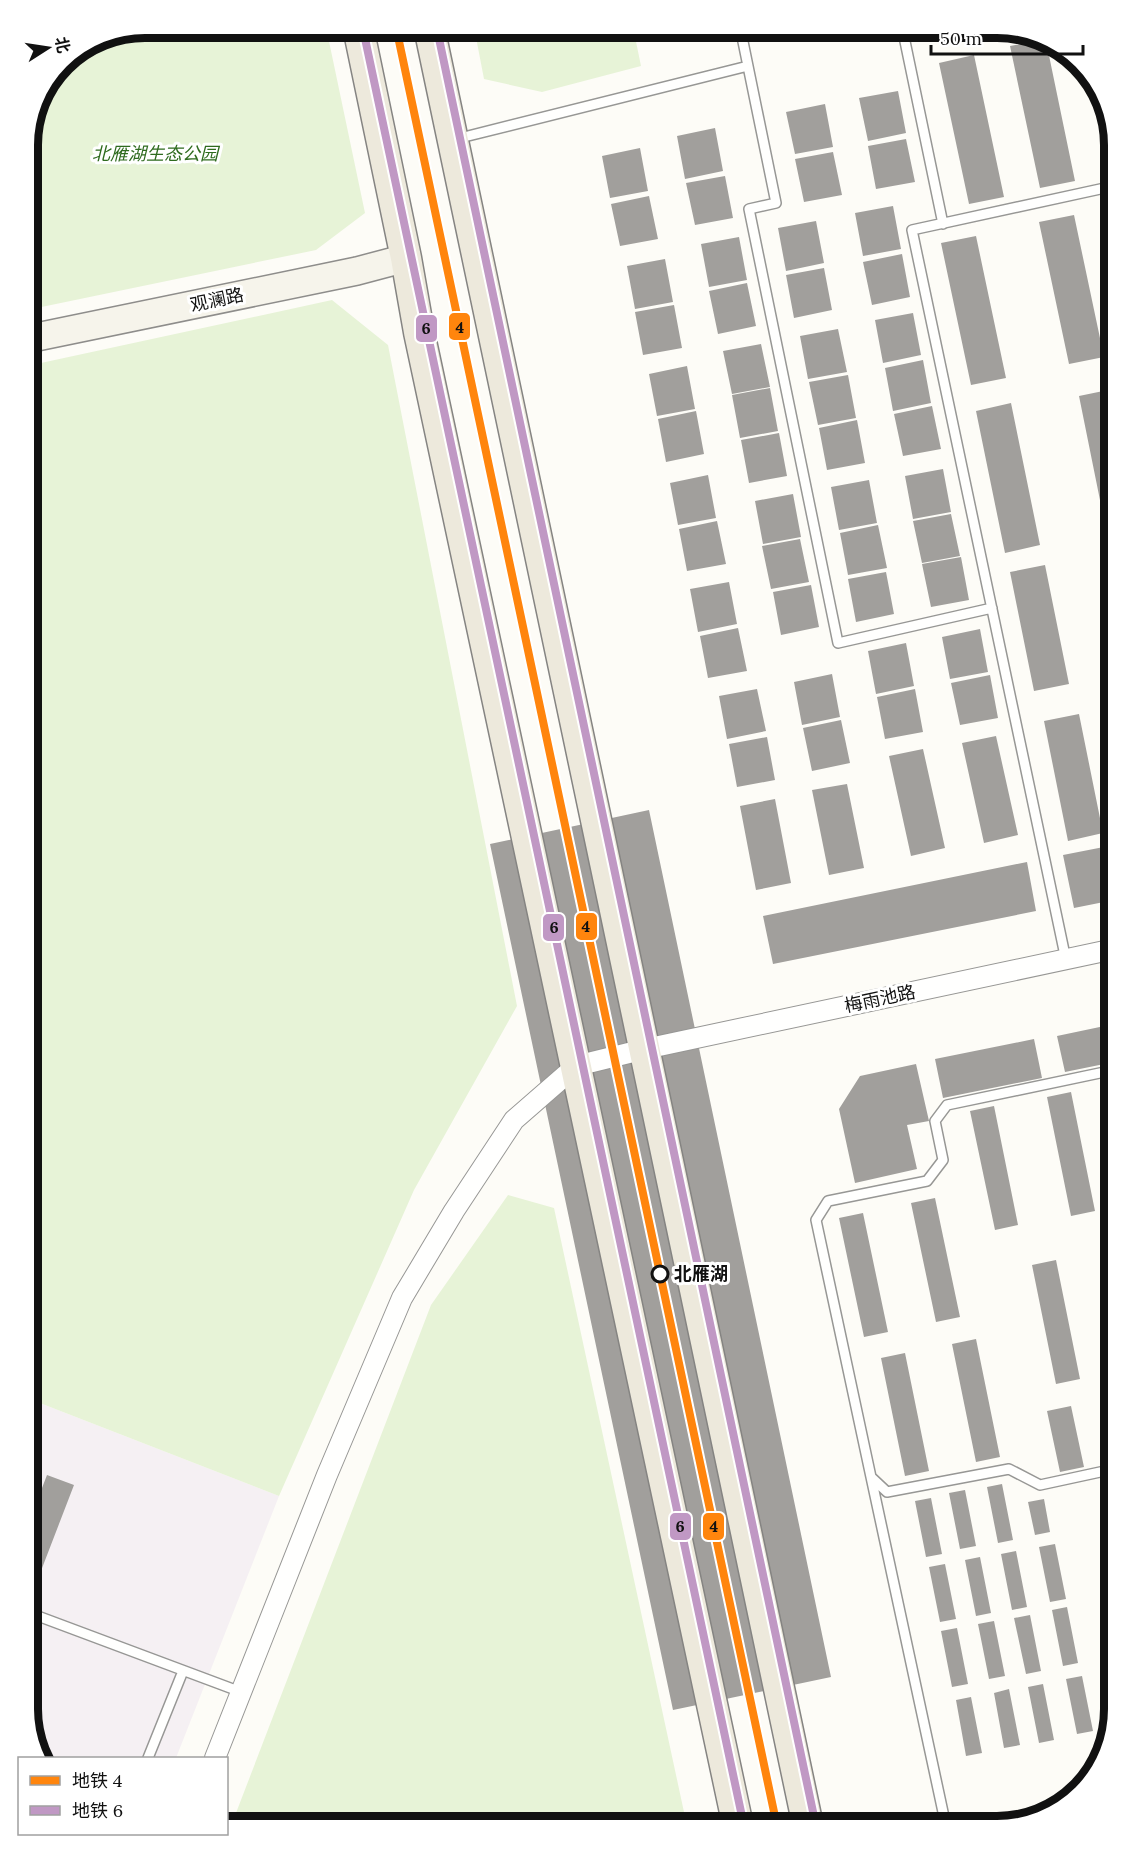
<svg xmlns="http://www.w3.org/2000/svg" width="1141" height="1853" viewBox="0 0 1141 1853" font-family="Lora,'Noto Sans SC',serif">
  <style>
    .industrial { fill: #f5f0f3 }
    .green { fill: #e7f3d7 }
    .building { fill: #a19f9c }
    .lines { fill: none; stroke-linecap: round; stroke-linejoin: round }
    .lane-casing { stroke: #979795; stroke-width: 12 }
    .street-casing { stroke: #979795; stroke-width: 22 }
    .secondary-casing { stroke: #8e8d8b; stroke-width: 30 }
    .primary-casing { stroke: #858482; stroke-width: 33 }
    .lane { stroke: #fffffe; stroke-width: 9 }
    .street { stroke: #fffffe; stroke-width: 20 }
    .secondary { stroke: #f6f4eb; stroke-width: 27 }
    .primary { stroke: #ede9dc; stroke-width: 30 }
    .metro-1-casing { stroke: #fff; stroke-width: 12 }
    .metro-2-casing { stroke: #fff; stroke-width: 12 }
    .metro-1 { stroke: #ff850d; stroke-width: 8 }
    .metro-2 { stroke: #c098c4; stroke-width: 8 }
    .stop-dot { fill: #fff; stroke: #111; stroke-width: 3 }
    .labels { text-anchor: middle; stroke-width: 6; stroke-linejoin: round; paint-order: stroke }
    .park-label { font-size: 18px; font-style: italic; fill: #2f6b1f; stroke: #fff }
    .street-label { font-size: 18px; fill: #111; stroke: #fff }
    .stop-label { font-size: 18px; font-weight: bold; fill: #111; stroke: #fff; text-anchor: start }
    .rim { fill: none; stroke: #111; stroke-width: 8 }
    .line-badge { stroke: #fff; stroke-width: 2 }
    .pale-badge-label { font-size: 16px; text-anchor: middle; font-weight: bold; fill: #111 }
  </style>
  <rect width="100%" height="100%" fill="#fdfcf7"/>
  <path class="industrial" d="M 27,1398 L 279,1496 L 176,1758 L 39,1758 L 27,1709 Z"/>
  <path class="green" d="M 144,27 L 326,27 L 365,213 L 316,250 L 27,310 L 27,137 L 36,99 L 62,61 L 100,36 Z
    M 474,27 L 633,27 L 641,66 L 542,92 L 484,79 Z
    M 332,300 L 388,345 L 517,1006 L 414,1190 L 279,1496 L 27,1398 L 27,366 Z
    M 508,1195 L 554,1208 L 687,1826 L 231,1826 L 431,1305 Z"/>
  <path class="building" d="M 931,27 L 967,27 L 968,32 L 933,40 Z
    M 1042,40 L 1046,41 L 1075,181 L 1040,188 L 1010,46 Z
    M 974,55 L 1004,197 L 969,204 L 939,63 Z
    M 1093,82 L 1102,92 L 1114,144 L 1114,171 L 1112,171 Z
    M 898,91 L 906,133 L 868,141 L 859,98 Z
    M 825,104 L 833,147 L 795,154 L 786,112 Z
    M 715,128 L 723,171 L 685,179 L 677,136 Z
    M 906,139 L 915,182 L 876,189 L 868,146 Z
    M 640,148 L 648,191 L 610,198 L 602,156 Z
    M 833,152 L 842,195 L 804,202 L 795,159 Z
    M 725,176 L 733,218 L 695,225 L 686,183 Z
    M 649,196 L 658,239 L 620,246 L 611,204 Z
    M 893,206 L 901,249 L 863,256 L 855,213 Z
    M 1074,215 L 1104,357 L 1069,364 L 1039,222 Z
    M 816,221 L 824,263 L 786,271 L 778,228 Z
    M 976,236 L 1006,378 L 971,385 L 941,243 Z
    M 739,237 L 747,280 L 709,287 L 701,244 Z
    M 902,254 L 910,297 L 872,305 L 863,262 Z
    M 665,259 L 673,302 L 635,309 L 627,266 Z
    M 824,268 L 832,310 L 794,318 L 786,275 Z
    M 747,283 L 756,326 L 718,334 L 709,291 Z
    M 674,305 L 682,348 L 643,355 L 635,312 Z
    M 913,313 L 921,355 L 883,363 L 875,320 Z
    M 838,329 L 847,372 L 808,379 L 800,336 Z
    M 761,344 L 770,387 L 732,394 L 723,351 Z
    M 923,360 L 931,403 L 893,411 L 885,368 Z
    M 687,366 L 695,409 L 657,416 L 649,374 Z
    M 848,375 L 856,418 L 818,425 L 809,382 Z
    M 770,388 L 778,431 L 740,438 L 732,395 Z
    M 1113,389 L 1114,513 L 1103,515 L 1079,396 Z
    M 1011,403 L 1040,545 L 1005,553 L 976,411 Z
    M 932,406 L 941,449 L 903,456 L 894,414 Z
    M 696,411 L 704,454 L 666,462 L 658,419 Z
    M 857,420 L 865,463 L 827,470 L 819,428 Z
    M 779,433 L 787,476 L 749,483 L 741,440 Z
    M 943,469 L 951,512 L 913,519 L 905,476 Z
    M 708,475 L 716,518 L 678,525 L 670,483 Z
    M 869,480 L 877,523 L 839,530 L 831,487 Z
    M 793,494 L 801,537 L 763,544 L 755,501 Z
    M 951,514 L 960,556 L 922,563 L 913,521 Z
    M 717,521 L 726,564 L 687,571 L 679,529 Z
    M 878,525 L 887,568 L 848,575 L 840,533 Z
    M 800,539 L 809,582 L 771,589 L 762,546 Z
    M 961,557 L 969,600 L 931,607 L 922,564 Z
    M 1045,565 L 1069,684 L 1034,691 L 1010,572 Z
    M 886,572 L 894,614 L 856,622 L 848,579 Z
    M 729,582 L 737,624 L 698,632 L 690,589 Z
    M 811,585 L 819,627 L 781,635 L 773,592 Z
    M 738,628 L 747,671 L 708,678 L 700,636 Z
    M 980,629 L 988,672 L 950,679 L 942,637 Z
    M 906,643 L 914,686 L 876,694 L 868,651 Z
    M 832,674 L 840,717 L 802,725 L 794,682 Z
    M 990,675 L 998,718 L 960,725 L 951,683 Z
    M 757,689 L 766,731 L 727,739 L 719,696 Z
    M 915,689 L 923,732 L 885,739 L 877,697 Z
    M 1079,714 L 1103,833 L 1068,841 L 1044,721 Z
    M 841,720 L 850,763 L 812,771 L 803,728 Z
    M 996,736 L 1018,835 L 984,843 L 962,743 Z
    M 767,737 L 775,780 L 737,787 L 729,744 Z
    M 923,749 L 945,848 L 911,856 L 889,756 Z
    M 847,784 L 864,868 L 829,875 L 812,790 Z
    M 775,799 L 791,883 L 756,890 L 740,806 Z
    M 649,810 L 831,1677 L 673,1710 L 490,844 Z
    M 1114,845 L 1114,900 L 1074,908 L 1063,855 Z
    M 1027,862 L 1036,911 L 773,964 L 763,916 Z
    M 1114,1024 L 1114,1062 L 1065,1072 L 1057,1036 Z
    M 1034,1039 L 1042,1078 L 943,1098 L 935,1059 Z
    M 916,1064 L 929,1121 L 907,1125 L 917,1169 L 855,1183 L 839,1109 L 860,1076 Z
    M 1071,1092 L 1095,1211 L 1071,1216 L 1047,1097 Z
    M 994,1106 L 1018,1225 L 995,1230 L 970,1111 Z
    M 935,1198 L 960,1317 L 936,1322 L 911,1203 Z
    M 863,1213 L 888,1332 L 864,1337 L 839,1218 Z
    M 1114,1250 L 1114,1288 L 1113,1288 L 1106,1252 Z
    M 1056,1260 L 1080,1379 L 1056,1384 L 1032,1265 Z
    M 976,1339 L 1000,1457 L 976,1462 L 952,1344 Z
    M 905,1353 L 929,1471 L 905,1476 L 881,1358 Z
    M 1071,1406 L 1084,1467 L 1060,1472 L 1047,1411 Z
    M 47,1475 L 74,1485 L 34,1589 L 27,1586 L 27,1527 Z
    M 1002,1484 L 1013,1540 L 998,1543 L 987,1487 Z
    M 1114,1488 L 1114,1537 L 1113,1538 L 1103,1490 Z
    M 965,1490 L 976,1546 L 960,1549 L 949,1493 Z
    M 931,1498 L 942,1554 L 926,1557 L 915,1501 Z
    M 1044,1499 L 1050,1532 L 1035,1535 L 1028,1502 Z
    M 1055,1544 L 1066,1599 L 1050,1602 L 1039,1547 Z
    M 1016,1551 L 1027,1607 L 1012,1610 L 1001,1554 Z
    M 980,1557 L 991,1613 L 976,1616 L 965,1560 Z
    M 945,1564 L 956,1619 L 940,1622 L 929,1567 Z
    M 1067,1607 L 1078,1663 L 1063,1666 L 1052,1610 Z
    M 1030,1615 L 1041,1671 L 1026,1674 L 1014,1618 Z
    M 994,1621 L 1005,1676 L 989,1679 L 978,1624 Z
    M 957,1628 L 968,1684 L 952,1687 L 941,1631 Z
    M 1082,1676 L 1093,1731 L 1077,1734 L 1066,1679 Z
    M 1043,1684 L 1054,1740 L 1039,1743 L 1028,1687 Z
    M 1009,1689 L 1020,1745 L 1004,1748 L 994,1693 Z
    M 971,1697 L 982,1753 L 966,1756 L 956,1700 Z"/>
  <g class="lines">
    <defs>
      <path id="lane" d="M 740,27 L 776,203 L 749,209 L 838,643 L 992,608
        M 902,27 L 943,224
        M 456,139 L 748,66
        M 1066,960 L 912,230 L 1114,186
        M 27,1436 L 35,1415
        M 1114,1469 L 1040,1485 L 1009,1469 L 887,1492 L 871,1477 L 816,1220 L 828,1201 L 927,1181 L 943,1160 L 935,1121 L 947,1105 L 1114,1070
        M 871,1477 L 946,1826
        M 27,1612 L 241,1692
        M 148,1758 L 183,1671"/>
      <path id="street" d="M 215,1758 L 327,1475 L 402,1298 L 454,1211 L 514,1120 L 576,1066 L 645,1049 L 1114,949"/>
      <path id="secondary" d="M 27,339 L 357,271 L 406,258"/>
      <path id="primary" d="M 358,27 L 406,258 L 419,332 L 738,1826
        M 429,27 L 808,1826"/>
    </defs>
    <use href="#lane" class="lane-casing"/>
    <use href="#street" class="street-casing"/>
    <use href="#secondary" class="secondary-casing"/>
    <use href="#primary" class="primary-casing"/>
    <use href="#lane" class="lane"/>
    <use href="#street" class="street"/>
    <use href="#secondary" class="secondary"/>
    <use href="#primary" class="primary"/>
    <defs>
      <path id="metro-1" d="M 396,27 L 777,1826"/>
      <path id="metro-2" d="M 363,29 L 744,1826
        M 437,29 L 816,1826"/>
    </defs>
    <use href="#metro-1" class="metro-1-casing"/>
    <use href="#metro-2" class="metro-2-casing"/>
    <use href="#metro-1" class="metro-1"/>
    <use href="#metro-2" class="metro-2"/>
  </g>
  <circle class="stop-dot" cx="660" cy="1274" r="8"/>
  <g class="labels">
    <g class="park-label">
      <text x="155" y="160">北雁湖生态公园</text>
    </g>
    <g class="street-label">
      <text transform="translate(217 300) rotate(-12)" y="6">观澜路</text>
      <text transform="translate(880 999) rotate(-12)" y="6">梅雨池路</text>
    </g>
    <g class="stop-label">
      <text x="674" y="1280">北雁湖</text>
    </g>
  </g>
  <path d="M0 0H1141V1853H0ZM145 38H997A107 107 0 0 1 1104 145V1709A107 107 0 0 1 997 1816H145A107 107 0 0 1 38 1709V145A107 107 0 0 1 145 38Z" fill="#fff" fill-rule="evenodd"/>
  <path class="rim" d="M145 38H997A107 107 0 0 1 1104 145V1709A107 107 0 0 1 997 1816H145A107 107 0 0 1 38 1709V145A107 107 0 0 1 145 38Z"/>
  <g class="line-badge">
    <rect x="448" y="312" width="23" height="29" rx="6" fill="#ff850d"/>
    <rect x="415" y="314" width="23" height="29" rx="6" fill="#c098c4"/>
    <rect x="575" y="912" width="23" height="29" rx="6" fill="#ff850d"/>
    <rect x="542" y="913" width="23" height="29" rx="6" fill="#c098c4"/>
    <rect x="702" y="1512" width="23" height="29" rx="6" fill="#ff850d"/>
    <rect x="669" y="1512" width="23" height="29" rx="6" fill="#c098c4"/>
  </g>
  <g class="pale-badge-label">
    <text x="460" y="333">4</text>
    <text x="426" y="334">6</text>
    <text x="586" y="932">4</text>
    <text x="554" y="933">6</text>
    <text x="714" y="1532">4</text>
    <text x="680" y="1532">6</text>
  </g>
  <rect x="18" y="1757" width="210" height="78" fill="#ffffff" stroke="#a0a0a0" stroke-width="1.5"/>
  <rect x="30" y="1776" width="30" height="9" fill="#ff850d" stroke="#a0a0a0" stroke-width="1.5"/>
  <text x="72" y="1787" font-size="18" fill="#111111">地铁 4</text>
  <rect x="30" y="1806" width="30" height="9" fill="#c098c4" stroke="#a0a0a0" stroke-width="1.5"/>
  <text x="72" y="1817" font-size="18" fill="#111111">地铁 6</text>
  <g transform="translate(48 48) rotate(78)" stroke="#ffffff" stroke-width="4.5" paint-order="stroke">
  <path d="M0-4.5L10 22L0 15L-10 22Z" fill="#111111"/>
  <text y="-9" font-size="16" font-weight="bold" text-anchor="middle" fill="#111111">北</text>
  </g>
  <path d="M931 45v9h152v-9" fill="none" stroke="#111111" stroke-width="3"/>
  <text x="940" y="45" font-size="18" fill="#111111" stroke="#ffffff" stroke-width="4.5" paint-order="stroke">50 m</text>
</svg>
